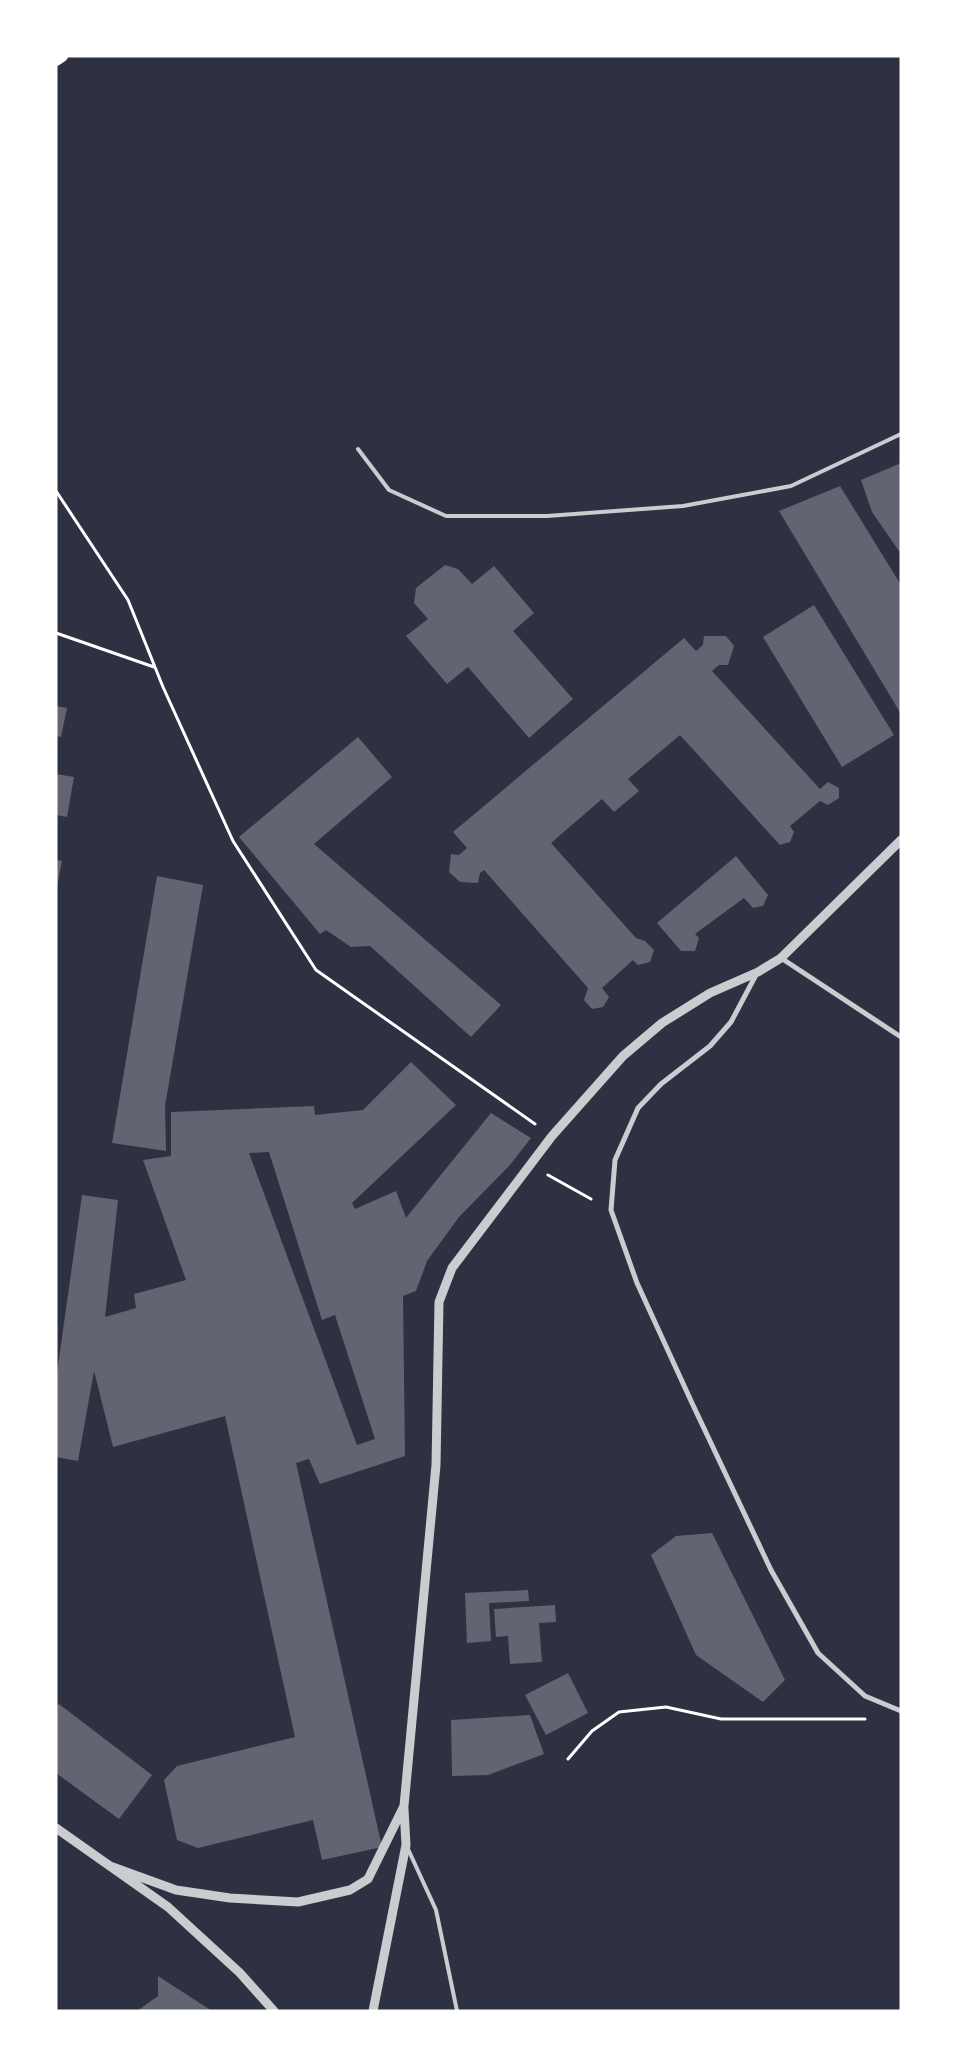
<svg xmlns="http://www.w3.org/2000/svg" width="957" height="2067" viewBox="0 0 957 2067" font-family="Jost,sans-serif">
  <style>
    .building { fill: #626471; fill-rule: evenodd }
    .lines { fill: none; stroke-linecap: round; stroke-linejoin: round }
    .path { stroke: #fff; stroke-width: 3 }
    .service { stroke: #caccd0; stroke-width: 4 }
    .minor { stroke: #caccd0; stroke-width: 5 }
    .tertiary { stroke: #caccd0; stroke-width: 9 }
    .primary { stroke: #fff; stroke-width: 12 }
  </style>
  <rect width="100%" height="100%" fill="#2d3142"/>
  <path class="building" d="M 901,463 L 901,554 L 872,512 L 861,480 Z
    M 840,486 L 901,585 L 901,714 L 779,511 Z
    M 445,565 L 458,569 L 472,584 L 494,566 L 534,613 L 513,631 L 573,699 L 529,738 L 468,667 L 447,684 L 406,636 L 428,619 L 414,603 L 416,588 Z
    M 814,605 L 894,735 L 842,767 L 763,637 Z
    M 704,636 L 726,636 L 734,646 L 728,665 L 719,665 L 712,671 L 820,789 L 828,782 L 839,788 L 839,798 L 828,805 L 820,801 L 790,826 L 794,832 L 790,842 L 780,845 L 680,735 L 628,779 L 639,791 L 614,812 L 602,799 L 551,843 L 636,938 L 645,941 L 654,950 L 650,962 L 638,965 L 633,960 L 602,988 L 609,997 L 603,1007 L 592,1009 L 584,1000 L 588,988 L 484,870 L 480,873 L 478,883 L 460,882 L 449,872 L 451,854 L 459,855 L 467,848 L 453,832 L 684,638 L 696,651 L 703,645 Z
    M 56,706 L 67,708 L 61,737 L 56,736 Z
    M 358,737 L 392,777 L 314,844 L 501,1005 L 471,1037 L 370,946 L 351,947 L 326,930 L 320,934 L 239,837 Z
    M 56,774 L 74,777 L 67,817 L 56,815 Z
    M 736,856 L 768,895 L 763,906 L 753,908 L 744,898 L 695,934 L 699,938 L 695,951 L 681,951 L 657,923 Z
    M 56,860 L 62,861 L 57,887 L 56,887 Z
    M 157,876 L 203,885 L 165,1106 L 166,1151 L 112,1143 Z
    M 411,1062 L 456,1105 L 352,1203 L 355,1209 L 396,1191 L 406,1218 L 491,1113 L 531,1138 L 510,1165 L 459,1217 L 427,1261 L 416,1291 L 403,1296 L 405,1456 L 320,1484 L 309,1459 L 296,1463 L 382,1847 L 322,1860 L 313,1820 L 198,1848 L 177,1840 L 164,1780 L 177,1766 L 295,1737 L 225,1416 L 113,1447 L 94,1371 L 78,1461 L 56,1457 L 56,1380 L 82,1195 L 118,1200 L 105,1317 L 136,1308 L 134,1294 L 186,1280 L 143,1160 L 171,1156 L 171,1112 L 314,1106 L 315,1115 L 363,1110 ZM 269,1152 L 322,1320 L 335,1315 L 375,1439 L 357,1445 L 249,1153 Z
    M 712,1533 L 785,1680 L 763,1702 L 696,1655 L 651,1555 L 676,1536 Z
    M 528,1590 L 529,1601 L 489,1603 L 491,1641 L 467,1643 L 465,1593 Z
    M 555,1605 L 556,1622 L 539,1623 L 542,1662 L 510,1664 L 508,1636 L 496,1637 L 494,1609 Z
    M 568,1673 L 588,1713 L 546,1735 L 525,1695 Z
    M 59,1704 L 152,1775 L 119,1819 L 56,1773 L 56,1707 Z
    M 530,1715 L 544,1754 L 488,1775 L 452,1776 L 451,1720 Z
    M 158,1976 L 212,2011 L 137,2011 L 158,1996 Z"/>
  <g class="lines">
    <path class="path" d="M 56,491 L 128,600 L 163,687 L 233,841 L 316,970 L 535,1124
      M 56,633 L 154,667
      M 548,1175 L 591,1199
      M 568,1759 L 592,1731 L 619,1712 L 666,1707 L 721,1719 L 865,1719"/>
    <path class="service" d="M 358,449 L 389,490 L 446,516 L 547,516 L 683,506 L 791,486 L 901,434
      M 408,1849 L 436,1910 L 457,2011"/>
    <path class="minor" d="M 781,958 L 901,1037
      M 757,973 L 731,1022 L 710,1046 L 661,1084 L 638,1108 L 615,1160 L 611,1210 L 637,1283 L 692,1403 L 771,1570 L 818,1653 L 865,1696 L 901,1711"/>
    <path class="tertiary" d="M 56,1828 L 168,1907 L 240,1973 L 274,2011
      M 110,1866 L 176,1890 L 230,1898 L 298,1902 L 350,1890 L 368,1879 L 404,1806 L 436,1465 L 439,1302 L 452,1268 L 552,1136 L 623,1056 L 662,1023 L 710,993 L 758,972 L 781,958 L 901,840
      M 373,2011 L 406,1845 L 404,1809"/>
    <path class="primary" d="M 56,60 L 62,56"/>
  </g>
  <rect width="957" height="2067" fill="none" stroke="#ffffff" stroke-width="115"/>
</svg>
